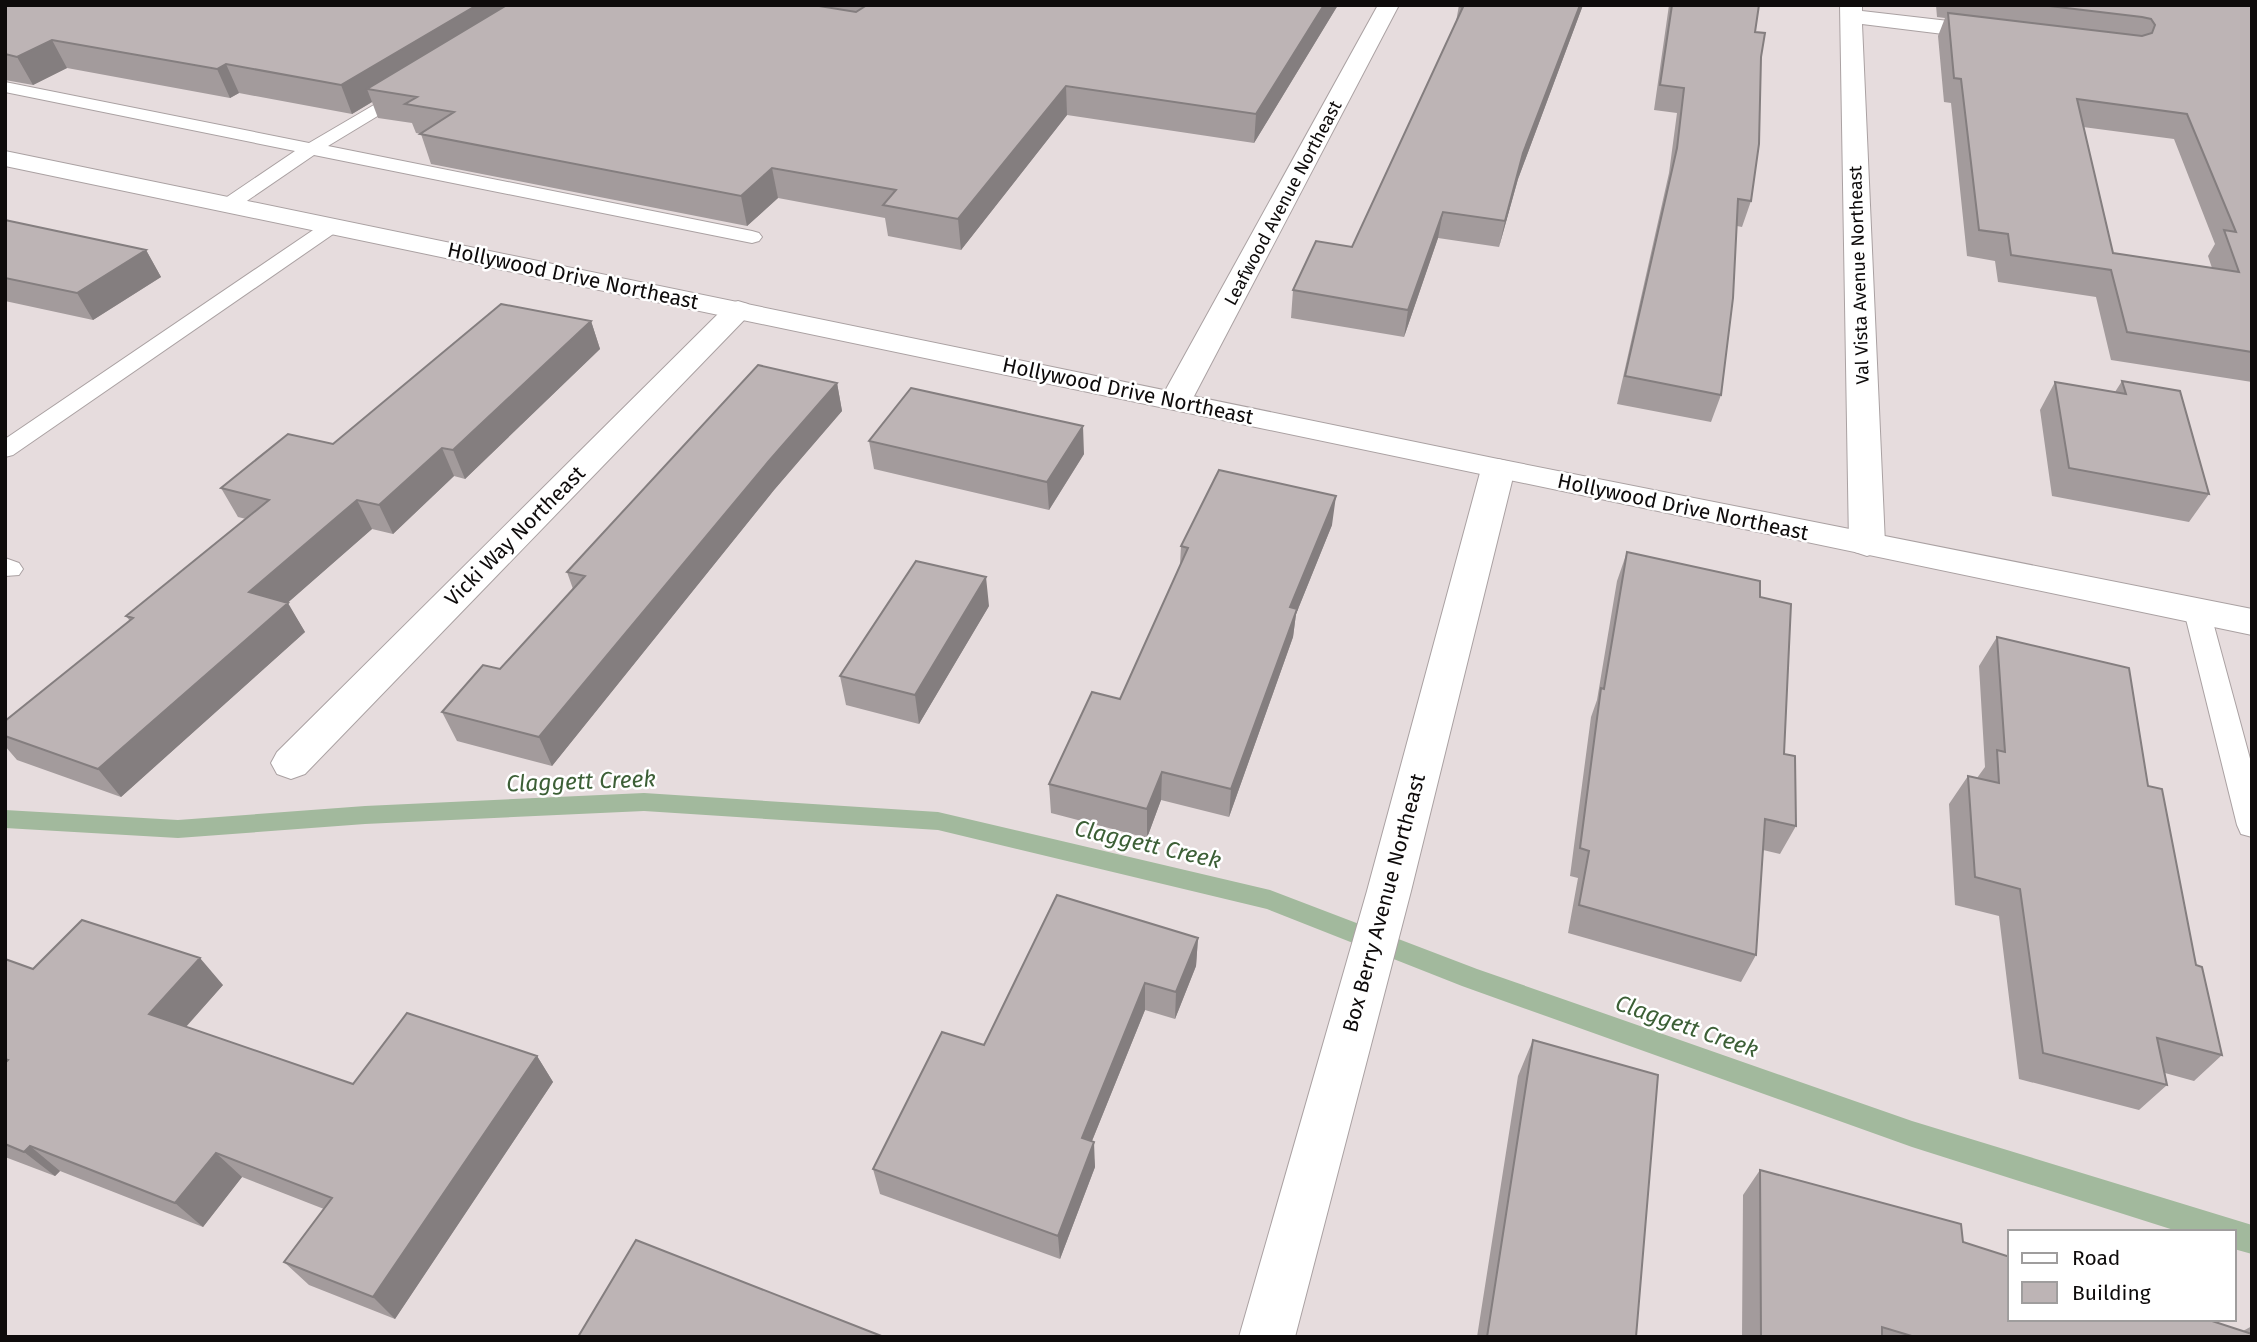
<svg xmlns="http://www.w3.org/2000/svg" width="2257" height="1342" viewBox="0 0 2257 1342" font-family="'Fira Sans',sans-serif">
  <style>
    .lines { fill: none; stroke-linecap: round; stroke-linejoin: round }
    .stream { fill: #a2b99d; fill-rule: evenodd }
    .service-casing { stroke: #aaa1a2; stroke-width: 2 }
    .minor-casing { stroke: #aaa1a2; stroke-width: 2 }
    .tertiary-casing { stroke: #aaa1a2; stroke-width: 2 }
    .service { fill: #fff; fill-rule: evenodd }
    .minor { fill: #fff; fill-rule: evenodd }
    .tertiary { fill: #fff; fill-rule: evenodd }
    .wall { fill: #a39b9c; fill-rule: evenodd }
    .shaded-wall { fill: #847e7f }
    .building { fill: #bdb4b5; stroke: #847e7f; stroke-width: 2; fill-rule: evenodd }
    .labels { text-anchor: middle; stroke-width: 5; stroke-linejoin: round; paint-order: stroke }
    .far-street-label { font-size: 18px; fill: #0e0b0b; stroke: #fff }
    .street-label { font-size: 21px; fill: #0e0b0b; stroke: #fff }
    .water-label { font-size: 23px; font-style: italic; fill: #3c5f36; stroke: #fff }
  </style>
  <rect width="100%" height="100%" fill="#e6dcdd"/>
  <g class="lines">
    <path class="stream" d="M 644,793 L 938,812 L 1270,890 L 1477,969 L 1912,1121 L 2252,1225 L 2252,1254 L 2234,1249 L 2234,1232 L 2180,1232 L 1912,1147 L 1462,986 L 1267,909 L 938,830 L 644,811 L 365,824 L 178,838 L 5,828 L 5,810 L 178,820 L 365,806 Z"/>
    <defs>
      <path id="service" d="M 5,82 L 309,143 L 408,85 L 416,90 L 414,94 L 328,146 L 752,231 L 759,233 L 762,237 L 759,241 L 752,243 L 314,155 L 235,209 L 221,209 L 218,205 L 221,201 L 295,151 L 5,92 Z
        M 332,220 L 339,222 L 342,226 L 339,230 L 13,455 L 5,457 L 5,439 L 325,222 Z
        M 5,558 L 19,563 L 23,569 L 19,575 L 5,576 Z
        M 2197,602 L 2206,604 L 2210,611 L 2252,766 L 2252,837 L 2241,834 L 2237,825 L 2184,611 L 2188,604 Z"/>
      <path id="minor" d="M 1378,5 L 1399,5 L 1192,400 L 1187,407 L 1176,409 L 1165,407 L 1160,400 Z
        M 1840,5 L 1862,5 L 1862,11 L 1992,26 L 2000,28 L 2003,33 L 2000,38 L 1992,40 L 1862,24 L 1885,544 L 1879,552 L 1867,556 L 1855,552 L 1849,544 Z
        M 738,301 L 748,304 L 753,310 L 748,316 L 305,774 L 291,779 L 277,774 L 271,763 L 277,752 L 728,304 Z
        M 1498,459 L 1510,462 L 1515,469 L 1411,891 L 1295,1337 L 1239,1337 L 1367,891 L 1481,469 L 1486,462 Z"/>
      <path id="tertiary" d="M 5,151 L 1498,459 L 2252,609 L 2252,635 L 5,166 Z"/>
    </defs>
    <use href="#service" class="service-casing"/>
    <use href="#minor" class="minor-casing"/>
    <use href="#tertiary" class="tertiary-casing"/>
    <use href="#service" class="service"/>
    <use href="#minor" class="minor"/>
    <use href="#tertiary" class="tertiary"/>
  </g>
  <path class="wall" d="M 5,5 L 1338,5 L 1254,143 L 1067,115 L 961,250 L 888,236 L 885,218 L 778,198 L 747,226 L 431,164 L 421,134 L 416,133 L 412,123 L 378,118 L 372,102 L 352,114 L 239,93 L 230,98 L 67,68 L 33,85 L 5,80 Z
    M 1459,5 L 1583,5 L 1518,179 L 1499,247 L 1438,238 L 1404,337 L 1291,318 L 1293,290 L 1352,247 L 1456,22 Z
    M 1669,5 L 1759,5 L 1755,32 L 1761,57 L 1751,201 L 1742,227 L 1737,226 L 1721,395 L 1711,422 L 1617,404 L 1669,173 L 1677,113 L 1654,110 Z
    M 1936,5 L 2252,5 L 2252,382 L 2111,360 L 2096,297 L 1998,282 L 1995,261 L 1967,256 L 1951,103 L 1944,102 L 1938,36 L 1945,18 L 1937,17 ZM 2083,127 L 2174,139 L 2215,244 L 2208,256 L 2212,268 L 2113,253 Z
    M 5,220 L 146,250 L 161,277 L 93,320 L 5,301 Z
    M 591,321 L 600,349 L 465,479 L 454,476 L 393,534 L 372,529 L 287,603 L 305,632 L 121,797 L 17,760 L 5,746 L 5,721 L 130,621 L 126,616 L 246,519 L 238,517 L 221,488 L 333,444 Z
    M 2122,381 L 2209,494 L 2189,522 L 2052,496 L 2040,410 L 2055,382 L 2115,392 Z
    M 837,383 L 842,411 L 774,490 L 552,766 L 457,741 L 442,712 L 500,669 L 573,589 L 567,572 Z
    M 869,441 L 1084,454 L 1049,510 L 874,469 Z
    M 1332,525 L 1296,614 L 1293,637 L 1229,817 L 1161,800 L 1147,838 L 1051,813 L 1049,784 L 1120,699 L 1180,565 L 1181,546 Z
    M 1627,552 L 1760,597 L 1796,826 L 1780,854 L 1763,850 L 1756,955 L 1741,982 L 1568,933 L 1578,878 L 1570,876 L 1591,717 L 1597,700 L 1617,581 Z
    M 989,606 L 919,724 L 846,705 L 840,676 Z
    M 1997,637 L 2148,786 L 2196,965 L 2222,1055 L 2194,1081 L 2165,1073 L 2167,1085 L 2139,1110 L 2019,1079 L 1999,916 L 1955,905 L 1949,804 L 1968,776 L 1977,778 L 1985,767 L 1979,666 Z
    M 1198,938 L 1196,966 L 1175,1019 L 1145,1010 L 1092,1141 L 1095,1167 L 1060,1259 L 880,1194 L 873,1169 L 984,1045 Z
    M 5,959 L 33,969 L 223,985 L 186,1027 L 353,1084 L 537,1056 L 553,1082 L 395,1319 L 309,1285 L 284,1262 L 324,1209 L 242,1177 L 203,1227 L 60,1171 L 55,1176 L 5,1157 Z
    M 1533,1040 L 1636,1337 L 1477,1337 L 1518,1076 Z
    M 1760,1170 L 1963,1242 L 2243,1331 L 2252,1326 L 2252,1337 L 1742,1337 L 1743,1195 Z"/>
  <path class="shaded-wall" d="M 477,5 L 532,5 L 367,89 L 372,102 L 352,114 L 341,85 Z
    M 1324,5 L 1338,5 L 1254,143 L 1256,114 Z
    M 1580,5 L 1583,5 L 1518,179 L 1499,247 L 1505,221 L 1523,153 Z
    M 52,40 L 67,68 L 33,85 L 17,57 Z
    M 226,64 L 239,93 L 230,98 L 217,69 Z
    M 1066,86 L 1067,115 L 961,250 L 958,219 Z
    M 772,168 L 778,198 L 747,226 L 741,196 Z
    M 1443,212 L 1438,238 L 1404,337 L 1408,310 Z
    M 146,250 L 161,277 L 93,320 L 77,293 Z
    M 591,321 L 600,349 L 465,479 L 453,450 Z
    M 837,383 L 842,411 L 774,490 L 552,766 L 539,737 L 768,462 Z
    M 1083,426 L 1084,454 L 1049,510 L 1047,482 Z
    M 442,448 L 454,476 L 393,534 L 379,505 Z
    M 1336,496 L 1332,525 L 1296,614 L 1293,637 L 1229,817 L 1231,789 L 1290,607 Z
    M 357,500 L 372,529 L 267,621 L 249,592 Z
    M 986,577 L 989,606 L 919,724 L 915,695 Z
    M 288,603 L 305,632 L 121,797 L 98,769 Z
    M 1162,772 L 1161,800 L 1147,838 L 1147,809 Z
    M 1198,938 L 1196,966 L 1175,1019 L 1176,992 Z
    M 200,958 L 223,985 L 174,1040 L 149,1014 Z
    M 1145,983 L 1145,1010 L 1083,1163 L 1082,1138 Z
    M 537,1056 L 553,1082 L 395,1319 L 373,1297 Z
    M 1094,1142 L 1095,1167 L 1060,1259 L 1058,1236 Z
    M 30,1146 L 60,1171 L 55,1176 L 24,1152 Z
    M 216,1153 L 242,1177 L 203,1227 L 175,1203 Z"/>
  <path class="building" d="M 5,5 L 477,5 L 341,85 L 226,64 L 217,69 L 52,40 L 17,57 L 5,54 Z
    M 507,5 L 813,5 L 856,12 L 867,5 L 1324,5 L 1256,114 L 1066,86 L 958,219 L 883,205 L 896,190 L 772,168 L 741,196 L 420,134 L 454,112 L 405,104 L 417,97 L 367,89 Z
    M 1459,5 L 1580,5 L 1523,153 L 1505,221 L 1443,212 L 1408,310 L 1293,290 L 1316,241 L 1352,247 L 1463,7 L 1458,6 Z
    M 1672,5 L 1759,5 L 1755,32 L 1765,33 L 1761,57 L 1759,144 L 1751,201 L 1738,199 L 1733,298 L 1721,395 L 1625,376 L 1677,148 L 1684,88 L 1660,85 Z
    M 2041,5 L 2252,5 L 2252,352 L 2127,332 L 2111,270 L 2011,255 L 2008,234 L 1979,230 L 1961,79 L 1954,78 L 1948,13 L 2142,36 L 2152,33 L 2155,25 L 2151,19 L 2142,17 ZM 2077,99 L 2187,114 L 2236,232 L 2224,230 L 2239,272 L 2113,253 Z
    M 5,220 L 146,250 L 77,293 L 5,278 Z
    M 501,304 L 591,321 L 453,450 L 442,448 L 379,505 L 357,500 L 249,592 L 288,603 L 98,769 L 5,736 L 5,721 L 133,618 L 126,616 L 269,500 L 221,488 L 288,434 L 333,444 Z
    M 758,365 L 837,383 L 768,462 L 539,737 L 442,712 L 483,665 L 500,669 L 585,576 L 567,572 Z
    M 2122,381 L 2180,391 L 2209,494 L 2069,468 L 2055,382 L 2126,394 Z
    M 911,388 L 1083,426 L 1047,482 L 869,441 Z
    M 1219,470 L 1336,496 L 1290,607 L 1297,609 L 1231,789 L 1162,772 L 1147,809 L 1049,784 L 1092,692 L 1120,699 L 1188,548 L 1181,546 Z
    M 1627,552 L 1760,581 L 1760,597 L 1791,604 L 1784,754 L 1795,756 L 1796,826 L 1765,819 L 1756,955 L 1579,905 L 1589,851 L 1580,848 L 1601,688 L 1604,689 Z
    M 916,561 L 986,577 L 915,695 L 840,676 Z
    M 1997,637 L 2129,668 L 2148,786 L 2162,789 L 2196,965 L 2202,967 L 2222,1055 L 2157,1038 L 2167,1085 L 2043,1053 L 2020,889 L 1975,877 L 1968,776 L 1999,783 L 1997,750 L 2005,752 Z
    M 1057,895 L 1198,938 L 1176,992 L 1145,983 L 1082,1138 L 1094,1142 L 1058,1236 L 873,1169 L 942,1032 L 984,1045 Z
    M 82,920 L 200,958 L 149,1014 L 353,1084 L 407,1013 L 537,1056 L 373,1297 L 284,1262 L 332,1198 L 216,1153 L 175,1203 L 30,1146 L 24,1152 L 5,1144 L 5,1063 L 8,1060 L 5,1059 L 5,959 L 33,969 Z
    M 1533,1040 L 1658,1075 L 1636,1337 L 1487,1337 Z
    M 1760,1170 L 1961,1224 L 1963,1242 L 2010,1257 L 2010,1319 L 2206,1319 L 2252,1334 L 2252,1337 L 1915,1337 L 1882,1327 L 1882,1337 L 1761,1337 Z
    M 636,1240 L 884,1337 L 578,1337 Z"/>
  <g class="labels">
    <g class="far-street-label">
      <text transform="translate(1283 203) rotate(-62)" y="6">Leafwood Avenue Northeast</text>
      <text transform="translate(1859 275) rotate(-92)" y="6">Val Vista Avenue Northeast</text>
    </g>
    <g class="street-label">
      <text transform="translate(573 276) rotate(12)" y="7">Hollywood Drive Northeast</text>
      <text transform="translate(1128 391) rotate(12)" y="7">Hollywood Drive Northeast</text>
      <text transform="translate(1683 507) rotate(12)" y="7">Hollywood Drive Northeast</text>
      <text transform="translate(515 536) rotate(-45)" y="7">Vicki Way Northeast</text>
      <text transform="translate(1384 903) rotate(-75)" y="7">Box Berry Avenue Northeast</text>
    </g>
    <g class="water-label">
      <text transform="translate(581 781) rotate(-2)" y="8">Claggett Creek</text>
      <text transform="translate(1148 844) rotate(13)" y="8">Claggett Creek</text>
      <text transform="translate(1687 1026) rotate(19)" y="8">Claggett Creek</text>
    </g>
  </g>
  <rect width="2257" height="1342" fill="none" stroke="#0e0b0b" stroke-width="14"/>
  <rect x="2008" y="1230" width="228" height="91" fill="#ffffff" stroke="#9f9d9d" stroke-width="2"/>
  <rect x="2022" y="1253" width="35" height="10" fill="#ffffff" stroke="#9f9d9d" stroke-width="2"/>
  <text x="2072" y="1265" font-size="21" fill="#0e0b0b">Road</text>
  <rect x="2022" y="1282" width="35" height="21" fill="#bdb4b5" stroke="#9f9d9d" stroke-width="2"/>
  <text x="2072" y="1300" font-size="21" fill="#0e0b0b">Building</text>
</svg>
